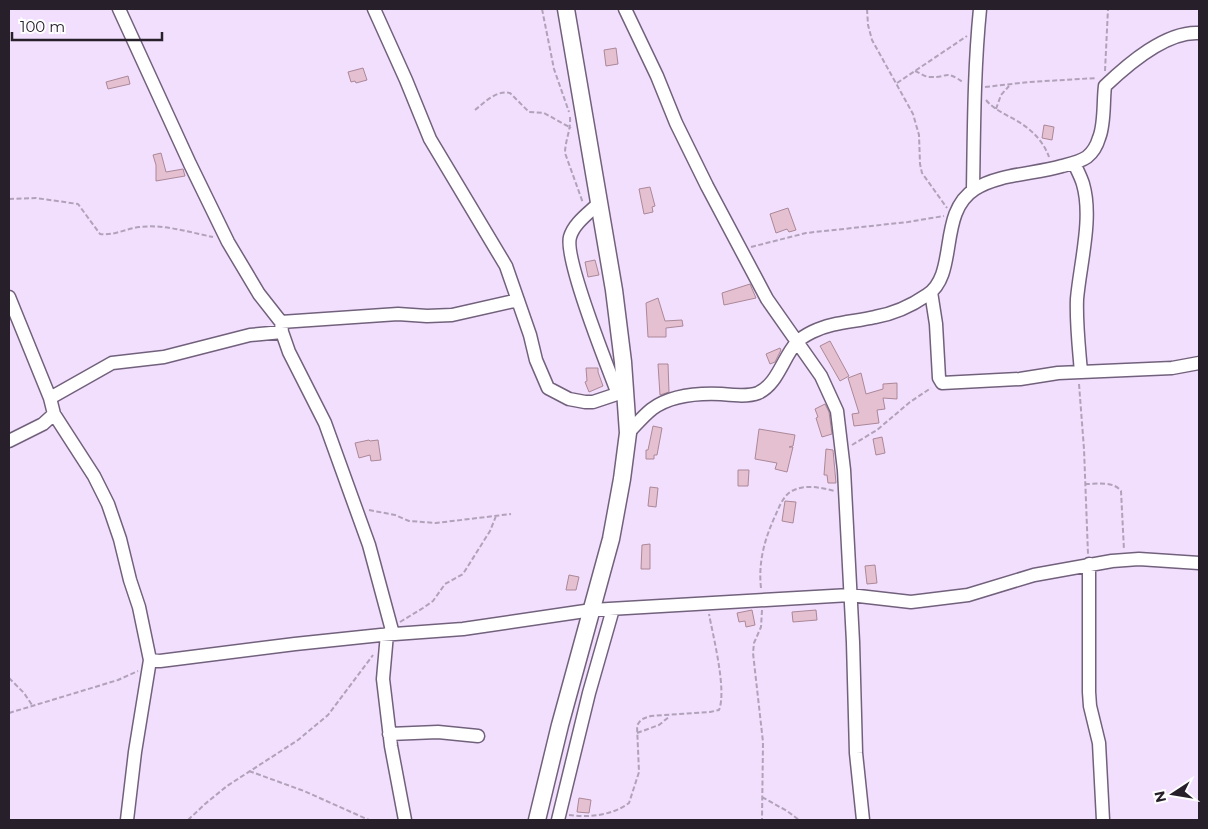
<svg xmlns="http://www.w3.org/2000/svg" width="1208" height="829" viewBox="0 0 1208 829" font-family="Montserrat,sans-serif">
  <style>
    .building { fill: #e5c0d0; stroke: #ab8898 }
    .lines { fill: none; stroke-linecap: round; stroke-linejoin: round }
    .minor-casing { stroke: #72617c; stroke-width: 15 }
    .major-casing { stroke: #72617c; stroke-width: 19 }
    .path { stroke: #b1a2ba; stroke-width: 2; stroke-dasharray: 5 2.5; stroke-linecap: butt }
    .minor { stroke: #fff; stroke-width: 12 }
    .major { stroke: #fff; stroke-width: 16 }
  </style>
  <rect width="100%" height="100%" fill="#f2defd"/>
  <path class="building" d="M 616,48 L 618,64 L 606,66 L 604,50 Z
    M 363,68 L 367,80 L 356,83 L 355,81 L 351,82 L 348,72 Z
    M 128,76 L 130,84 L 108,89 L 106,82 Z
    M 1044,125 L 1054,127 L 1052,140 L 1042,138 Z
    M 161,153 L 166,172 L 183,169 L 185,176 L 156,181 L 156,165 L 153,155 Z
    M 650,187 L 655,206 L 652,207 L 653,212 L 644,214 L 639,189 Z
    M 788,208 L 796,230 L 789,232 L 787,229 L 776,233 L 770,214 Z
    M 595,260 L 599,275 L 588,277 L 585,262 Z
    M 750,284 L 756,298 L 724,305 L 722,293 Z
    M 658,298 L 665,321 L 682,320 L 683,326 L 666,328 L 666,337 L 648,337 L 646,303 Z
    M 830,341 L 849,376 L 840,381 L 820,346 Z
    M 780,348 L 781,350 L 775,362 L 770,364 L 766,354 Z
    M 658,364 L 668,364 L 669,392 L 660,395 Z
    M 586,368 L 598,368 L 598,372 L 603,386 L 589,392 L 585,382 L 587,381 Z
    M 861,373 L 866,394 L 883,389 L 883,384 L 897,383 L 897,399 L 883,398 L 885,409 L 877,410 L 879,423 L 854,426 L 852,414 L 859,413 L 848,378 Z
    M 825,404 L 829,412 L 832,434 L 822,437 L 816,418 L 818,417 L 815,409 Z
    M 653,426 L 662,428 L 657,455 L 654,455 L 654,459 L 646,459 L 646,450 L 648,450 Z
    M 759,429 L 795,435 L 793,446 L 789,447 L 793,447 L 787,472 L 775,469 L 777,463 L 755,459 Z
    M 882,437 L 885,453 L 876,455 L 873,439 Z
    M 369,440 L 370,441 L 378,440 L 381,460 L 371,461 L 370,455 L 359,458 L 355,443 Z
    M 826,449 L 833,450 L 836,483 L 828,483 L 827,475 L 824,475 Z
    M 738,470 L 749,470 L 748,486 L 738,486 Z
    M 650,487 L 658,488 L 656,507 L 648,506 Z
    M 785,501 L 796,502 L 793,523 L 782,521 Z
    M 650,544 L 650,569 L 641,569 L 642,545 Z
    M 875,565 L 877,583 L 867,584 L 865,566 Z
    M 569,575 L 579,577 L 576,590 L 566,590 Z
    M 752,610 L 755,625 L 746,627 L 745,621 L 739,622 L 737,613 Z
    M 816,610 L 817,620 L 793,622 L 792,612 Z
    M 579,798 L 591,800 L 589,813 L 577,812 Z"/>
  <g class="lines">
    <defs>
      <path id="minor" d="M 119,9 L 190,164 L 228,242 L 259,294 L 281,322 L 282,332 L 289,352 L 325,423 L 369,545 L 393,634
        M 374,9 L 406,80 L 430,139 L 506,266 L 530,335 L 536,360 L 548,388 L 569,399 L 585,402 L 593,402 L 626,391
        M 625,9 L 657,76 L 676,123 L 707,186 L 767,299 L 821,376 L 837,411 L 844,470 L 853,642 L 856,753 L 863,820
        M 1074,163 C 1077,170 1081,177 1083,184 C 1093,218 1080,264 1077,299 C 1076,323 1079,348 1081,372
        M 973,190 C 974,129 974,69 980,9
        M 599,203 C 589,213 574,223 570,237 C 564,258 608,368 618,394
        M 931,292 L 936,324 L 939,378 L 942,383 L 1020,379 L 1058,373 L 1172,368 L 1199,363
        M 9,297 L 50,398 L 54,414 L 94,476 L 108,504 L 120,539 L 130,580 L 139,607 L 150,660 L 135,752 L 127,820
        M 281,322 L 398,314 L 427,316 L 452,315 L 518,300
        M 50,398 L 112,363 L 164,357 L 250,335 L 282,332
        M 628,433 C 636,425 643,416 652,409 C 671,395 698,393 721,394 C 732,395 748,397 758,393 C 778,384 783,357 797,342 C 801,338 808,334 812,332 C 832,322 854,322 875,317 C 892,314 911,306 927,295 C 959,274 937,213 975,189 C 998,174 1035,174 1062,166 C 1070,164 1080,162 1087,157 C 1092,153 1097,145 1099,138 C 1105,124 1103,101 1105,86 C 1128,64 1166,31 1199,33
        M 9,441 L 43,424 L 54,414
        M 1089,564 L 1089,692 L 1090,706 L 1099,743 L 1103,820
        M 387,634 L 383,679 L 391,746 L 405,820
        M 150,660 L 160,661 L 295,644 L 381,635 L 463,629 L 592,610 L 850,595 L 911,602 L 968,595 L 1034,575 L 1112,561 L 1139,559 L 1199,563
        M 389,734 L 438,732 L 478,736
        M 558,820 L 589,693 L 613,609"/>
      <path id="major" d="M 537,820 L 560,725 L 611,539 L 622,479 L 628,433 L 623,362 L 614,290 L 566,9"/>
    </defs>
    <use href="#minor" class="minor-casing"/>
    <use href="#major" class="major-casing"/>
    <path class="path" d="M 542,9 L 554,69 L 569,112
      M 867,9 L 868,25 L 872,40 L 913,114 L 919,135 L 920,164 L 922,173 L 947,208
      M 915,71 C 920,73 925,77 930,77 C 948,78 945,69 964,83
      M 1105,71 L 1108,9
      M 897,83 L 967,36
      M 985,87 L 1029,82 L 1097,78
      M 986,100 C 995,111 1010,116 1022,124 C 1034,132 1044,143 1049,157
      M 996,109 L 1001,95 L 1009,86
      M 475,110 C 485,102 496,90 510,93 L 529,112 L 544,113 L 571,128
      M 570,117 C 571,130 565,141 565,153 L 583,203
      M 9,199 L 36,198 L 78,204 L 100,234 C 113,236 125,229 139,227 C 164,224 188,232 213,237
      M 751,247 L 806,233 L 908,222 L 944,216
      M 1079,384 L 1084,449 L 1088,554
      M 852,445 L 877,430 L 910,402 L 931,388
      M 1085,484 C 1096,484 1114,481 1121,491 L 1124,550
      M 369,510 L 395,515 L 409,521 L 436,523 L 511,514
      M 761,588 C 758,561 765,538 776,514 C 780,505 784,494 794,490 C 807,484 822,488 835,491
      M 762,610 L 761,627 L 754,643 L 753,653 L 763,742 L 762,820
      M 400,622 L 423,608 L 433,601 L 445,584 L 463,574 L 490,531 L 496,516
      M 9,678 L 24,693 L 32,705
      M 9,713 L 118,680 L 138,671
      M 637,733 L 659,725 L 670,716
      M 249,771 L 304,791 L 369,820
      M 762,797 L 787,811 L 799,820
      M 569,815 C 589,818 613,815 629,803 L 639,772 L 637,726 C 640,719 644,718 651,716 L 710,712 L 719,710 C 727,690 713,636 709,614
      M 188,820 L 205,804 L 227,786 L 298,740 L 328,715 L 373,655"/>
    <use href="#minor" class="minor"/>
    <use href="#major" class="major"/>
  </g>
  <rect width="1208" height="829" fill="none" stroke="#27202b" stroke-width="20"/>
  <g transform="translate(1173 794) rotate(258)" stroke="#ffffff" stroke-width="4" paint-order="stroke">
  <path d="M0-4L9 19L0 12L-9 19Z" fill="#27202b"/>
  <text y="-8" font-size="14" font-weight="bold" text-anchor="middle" fill="#27202b">N</text>
  </g>
  <path d="M12 32v8h150v-8" fill="none" stroke="#27202b" stroke-width="2.5"/>
  <text x="20" y="32" font-size="15" fill="#27202b" stroke="#ffffff" stroke-width="4" paint-order="stroke">100 m</text>
</svg>
